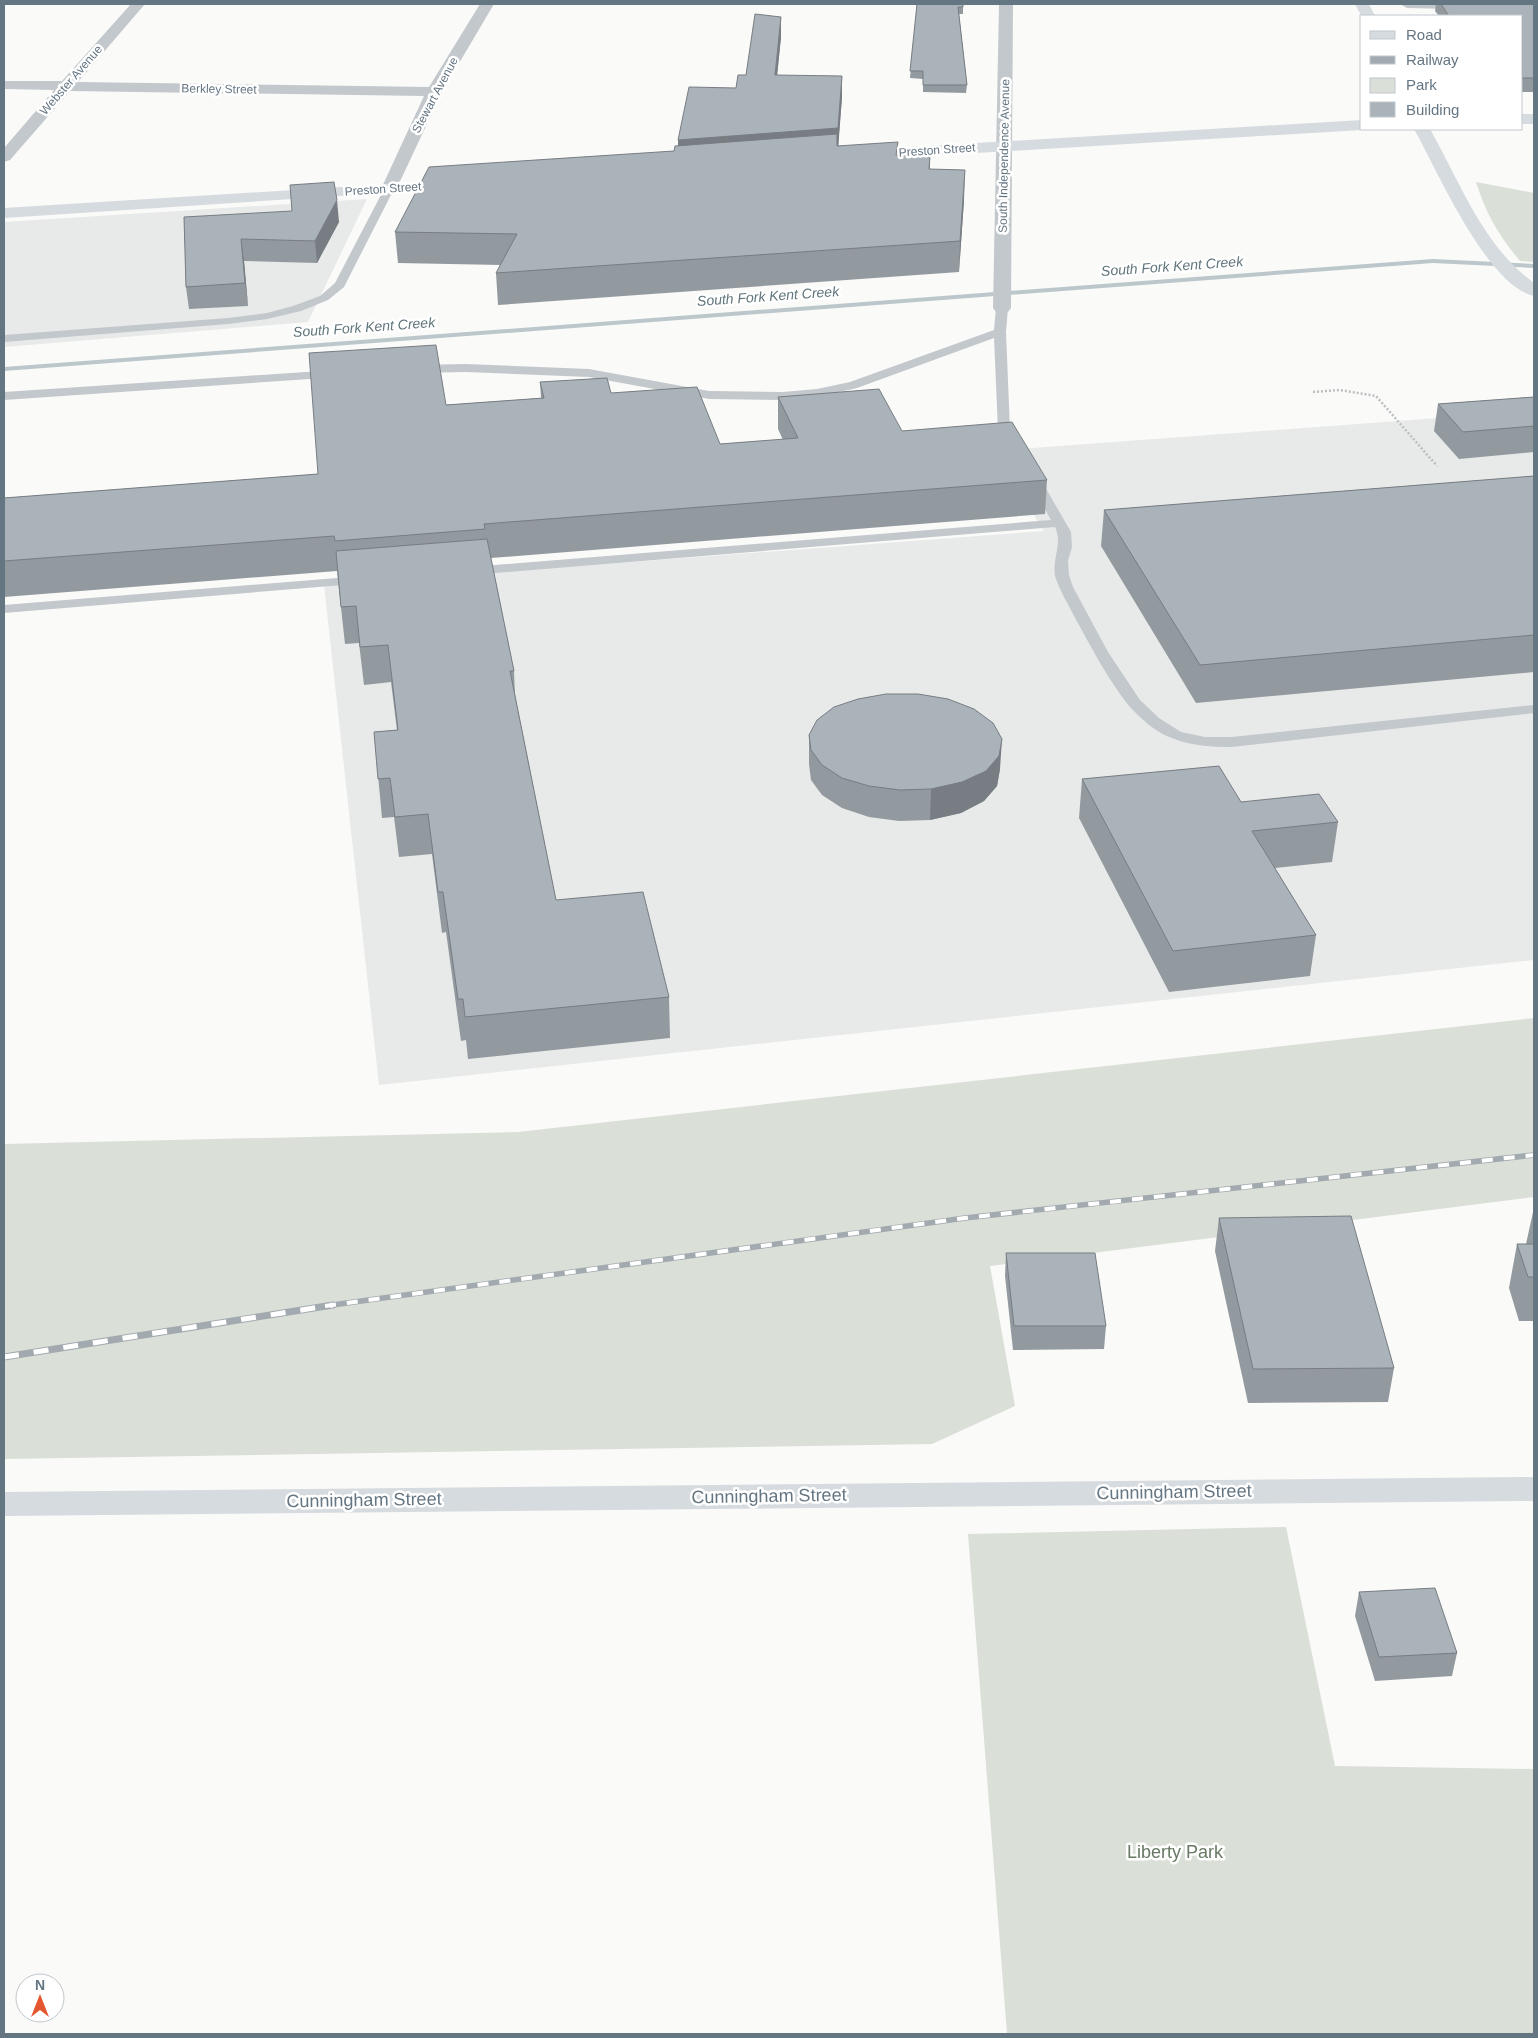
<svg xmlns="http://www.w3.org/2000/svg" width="1538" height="2038" viewBox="0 0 1538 2038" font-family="Helvetica,sans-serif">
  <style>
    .built { fill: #e8e9e9 }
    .green { fill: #dadfd7 }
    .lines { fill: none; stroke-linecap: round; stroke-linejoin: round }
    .stream { fill: #bbc7cb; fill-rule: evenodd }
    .path { stroke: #bbbfc2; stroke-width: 2.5; stroke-dasharray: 2 2; stroke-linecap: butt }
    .lane { fill: #c3c8cc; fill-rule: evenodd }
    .street { fill: #c3c8cc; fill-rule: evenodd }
    .secondary { fill: #d6dbdf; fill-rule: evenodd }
    .rail-far1-casing { stroke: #a2aab0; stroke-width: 5.5 }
    .rail-casing { stroke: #a2aab0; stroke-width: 7 }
    .rail-far1 { stroke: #fff; stroke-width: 4; stroke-dasharray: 11; stroke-linecap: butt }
    .rail { stroke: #fff; stroke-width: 5; stroke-dasharray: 15; stroke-linecap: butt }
    .wall { fill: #929a9f }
    .shaded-wall { fill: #777d82 }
    .building { fill: #aab3b9; stroke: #777d82 }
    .labels { text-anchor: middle; stroke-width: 5; stroke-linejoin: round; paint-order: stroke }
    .far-street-label { font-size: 12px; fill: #657683; stroke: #fff }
    .far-water-label { font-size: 14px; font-style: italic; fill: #60757c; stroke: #fff }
    .near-street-label { font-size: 18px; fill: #657683; stroke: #fff }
    .near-park-label { font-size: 18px; fill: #687a64; stroke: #fff }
  </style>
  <rect width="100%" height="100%" fill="#fafaf8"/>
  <path class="built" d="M 367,199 L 308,322 L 4,347 L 4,222 Z
    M 1534,411 L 1534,960 L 379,1085 L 324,585 L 1044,531 L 992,451 Z"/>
  <path class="green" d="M 1476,182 L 1534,193 L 1534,262 L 1520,261 C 1499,236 1486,214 1476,182 Z
    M 1534,1018 L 1534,1197 L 990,1266 L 1015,1406 L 932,1444 L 4,1459 L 4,1144 L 518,1132 Z
    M 1286,1527 L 1335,1766 L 1534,1769 L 1534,2034 L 1007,2034 L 968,1534 Z"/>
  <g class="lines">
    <path class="stream" d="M 1433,259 L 1534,264 L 1534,268 L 1433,263 L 4,371 L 4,367 Z"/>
    <path class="path" d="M 1313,392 L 1340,390 L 1376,396 L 1437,466"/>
    <path class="lane" d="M 389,186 L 394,189 L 344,287 L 328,300 L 301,311 L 267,319 L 228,324 L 4,342 L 4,335 L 228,318 L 267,313 L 293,306 L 320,296 L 335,283 L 384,189 Z
      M 1002,305 L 1008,308 L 1006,332 L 1010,430 L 1020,445 L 1014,449 L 1010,448 L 998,430 L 994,338 L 857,388 L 817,397 L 783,400 L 709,399 L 589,377 L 466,372 L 416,373 L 410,369 L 416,365 L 466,364 L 589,369 L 709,391 L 783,392 L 817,389 L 850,382 L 994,330 L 996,308 Z
      M 335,370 L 341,374 L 339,377 L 4,400 L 4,392 Z
      M 1035,476 L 1041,480 L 1071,532 L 1072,547 L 1068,561 L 1069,575 L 1073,587 L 1108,652 L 1140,700 L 1159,718 L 1181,732 L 1205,737 L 1232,737 L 1534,705 L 1534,713 L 1232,747 C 1212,747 1191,746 1172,738 C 1156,733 1140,718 1129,706 C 1107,678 1090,645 1073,614 C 1067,602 1059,589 1055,576 C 1052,559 1063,543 1055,527 L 470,575 L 463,571 L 470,567 L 1051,520 L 1029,480 Z
      M 362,576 L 367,577 L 369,580 L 367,583 L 4,613 L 4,605 Z"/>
    <path class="street" d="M 131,4 L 145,4 L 78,82 L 429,87 L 480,4 L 494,4 L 442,92 L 395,192 L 383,192 L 381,189 L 424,96 L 70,91 L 10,160 L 4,162 L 4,148 L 54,90 L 4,89 L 4,81 L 62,81 Z
      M 999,4 L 1013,4 L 1011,308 L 1008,312 L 1002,313 L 996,312 L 993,308 Z
      M 1400,4 L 1534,4 L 1534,11 L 1407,8 Z"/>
    <path class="secondary" d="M 1355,4 L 1369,4 L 1375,16 L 1362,17 Z
      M 1522,114 L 1534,114 L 1534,124 L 1522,124 Z
      M 1362,120 L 1362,129 L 1366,129 L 1362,130 L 859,160 L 853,158 L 851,155 L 853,152 L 859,150 Z
      M 1414,129 L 1430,129 C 1460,182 1483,246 1534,283 L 1534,296 C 1487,286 1437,170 1414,129 Z
      M 455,180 L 461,182 L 463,185 L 461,188 L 4,218 L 4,208 Z
      M 1534,1477 L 1534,1501 L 4,1516 L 4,1492 Z"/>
    <defs>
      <path id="rail-far1" d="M 325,1306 L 965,1218 L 1534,1155"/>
      <path id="rail" d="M 4,1357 L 333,1305"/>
    </defs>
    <use href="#rail-far1" class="rail-far1-casing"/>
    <use href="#rail" class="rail-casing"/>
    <use href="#rail-far1" class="rail-far1"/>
    <use href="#rail" class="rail"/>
  </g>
  <path class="wall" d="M 917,4 L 963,4 L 963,14 L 959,14 L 967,85 L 966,93 L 923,92 L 923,79 L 910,78 Z
    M 1436,4 L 1534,4 L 1534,92 L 1522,92 L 1522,16 L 1439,16 L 1435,11 Z
    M 781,17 L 781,37 L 777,76 L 842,76 L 842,97 L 838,146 L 897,155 L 930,156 L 930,169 L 964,200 L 959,272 L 498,305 L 496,273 L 501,265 L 398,263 L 395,232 L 674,151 L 678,146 L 678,140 L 736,88 L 746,75 Z
    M 184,217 L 339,222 L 317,263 L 244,261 L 248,306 L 189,309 L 186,287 Z
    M 540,382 L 611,393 L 720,444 L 783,440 L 778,429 L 778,397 L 902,431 L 1047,480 L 1045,514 L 491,558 L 514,671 L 515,695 L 556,900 L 669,997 L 670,1038 L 468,1059 L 466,1040 L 461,1041 L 446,932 L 442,933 L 432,854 L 399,857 L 394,817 L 382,818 L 374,732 L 397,730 L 391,682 L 364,685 L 359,643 L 345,644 L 337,571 L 4,597 L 4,498 L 318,474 L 446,405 L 541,398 Z
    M 1534,397 L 1534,452 L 1459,459 L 1434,431 L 1438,404 Z
    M 1534,476 L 1534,672 L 1196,703 L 1101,546 L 1104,510 Z
    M 809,735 L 1000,769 L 997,786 L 984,801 L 961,813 L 930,820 L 899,821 L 869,817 L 842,808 L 822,795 L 811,780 L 809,764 Z
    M 1082,779 L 1241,802 L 1338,822 L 1332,862 L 1275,868 L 1316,935 L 1310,976 L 1169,992 L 1079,818 Z
    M 1533,1212 L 1534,1212 L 1534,1321 L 1519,1321 L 1509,1288 L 1517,1244 L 1526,1244 Z
    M 1219,1218 L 1394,1368 L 1388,1402 L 1248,1403 L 1215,1251 Z
    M 1006,1253 L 1106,1326 L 1104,1349 L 1013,1350 L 1005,1276 Z
    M 1359,1592 L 1457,1653 L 1452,1676 L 1375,1681 L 1355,1616 Z"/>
  <path class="shaded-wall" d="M 781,17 L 781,37 L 775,96 L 775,75 Z
    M 842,76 L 842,97 L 838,150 L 678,161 L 678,140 Z
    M 965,170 L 964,200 L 959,272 L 960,241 Z
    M 337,200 L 339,222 L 317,263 L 315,241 Z
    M 241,239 L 244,261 L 248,306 L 245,283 Z
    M 1002,739 L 1000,769 L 997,786 L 984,801 L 961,813 L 930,820 L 931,789 Z"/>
  <path class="building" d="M 917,4 L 963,4 L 963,7 L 958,7 L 967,85 L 923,85 L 923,71 L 910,71 Z
    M 1441,4 L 1534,4 L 1534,78 L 1522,78 L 1522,16 L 1449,16 Z
    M 755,14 L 781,17 L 775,75 L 842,76 L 838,128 L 678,140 L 689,87 L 736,88 L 738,75 L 746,75 Z
    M 837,134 L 837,146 L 898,142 L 896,155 L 930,156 L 929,169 L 965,170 L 960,241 L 496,273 L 517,234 L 395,232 L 429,167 L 674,151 L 675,146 Z
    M 334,182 L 337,200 L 315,241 L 241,239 L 245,283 L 186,287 L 184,217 L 292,211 L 290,185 Z
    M 436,345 L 446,405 L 544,398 L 540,382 L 607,378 L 611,393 L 697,387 L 720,444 L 798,438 L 778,397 L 879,389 L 902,431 L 1012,422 L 1047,480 L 484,524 L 485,529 L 335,541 L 334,536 L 4,561 L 4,498 L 318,474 L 309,353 Z
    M 1534,397 L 1534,426 L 1463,432 L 1438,404 Z
    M 1534,476 L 1534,635 L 1200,665 L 1104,510 Z
    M 487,539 L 514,671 L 510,671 L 556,900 L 643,892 L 669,997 L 465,1017 L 463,999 L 458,999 L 443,892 L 438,892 L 428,814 L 395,817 L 390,778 L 378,779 L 374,732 L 398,730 L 388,645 L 360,647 L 356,606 L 341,607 L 336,551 Z
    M 886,694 L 918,694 L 948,699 L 974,709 L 993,723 L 1002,739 L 999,756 L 986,771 L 962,782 L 931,789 L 900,790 L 869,786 L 842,778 L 822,765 L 811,750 L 809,735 L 817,720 L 834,707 L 858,699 Z
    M 1219,766 L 1241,802 L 1319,794 L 1338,822 L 1252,831 L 1316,935 L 1173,951 L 1082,779 Z
    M 1351,1216 L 1394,1368 L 1253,1369 L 1219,1218 Z
    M 1517,1244 L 1534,1244 L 1534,1277 L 1528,1277 Z
    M 1006,1253 L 1095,1253 L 1106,1326 L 1014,1326 Z
    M 1435,1588 L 1457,1653 L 1379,1657 L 1359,1592 Z"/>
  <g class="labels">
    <g class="far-street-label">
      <text transform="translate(71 80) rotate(-49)" y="4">Webster Avenue</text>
      <text transform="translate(219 89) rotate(1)" y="4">Berkley Street</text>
      <text transform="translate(435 95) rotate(-62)" y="4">Stewart Avenue</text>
      <text transform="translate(937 150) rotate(-4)" y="4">Preston Street</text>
      <text transform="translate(1004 156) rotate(-89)" y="4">South Independence Avenue</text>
      <text transform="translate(383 189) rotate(-4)" y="4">Preston Street</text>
    </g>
    <g class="far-water-label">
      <text transform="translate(1172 266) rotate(-4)" y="5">South Fork Kent Creek</text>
      <text transform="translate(768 296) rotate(-4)" y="5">South Fork Kent Creek</text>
      <text transform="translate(364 327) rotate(-4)" y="5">South Fork Kent Creek</text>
    </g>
    <g class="near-street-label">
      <text transform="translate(1174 1492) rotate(-1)" y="6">Cunningham Street</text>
      <text transform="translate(769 1496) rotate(-1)" y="6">Cunningham Street</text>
      <text transform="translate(364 1500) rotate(-1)" y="6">Cunningham Street</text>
    </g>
    <g class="near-park-label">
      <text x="1175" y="1858">Liberty Park</text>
    </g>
  </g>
  <rect width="1538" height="2038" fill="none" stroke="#657683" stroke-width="10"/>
  <rect x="1360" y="15" width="162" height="115" fill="#ffffff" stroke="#c1c8cd"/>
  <rect x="1370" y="31" width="25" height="8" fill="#d6dbdf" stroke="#c1c8cd"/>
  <text x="1406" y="40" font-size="15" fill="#657683">Road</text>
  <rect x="1370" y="56" width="25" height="8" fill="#a2aab0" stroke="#c1c8cd"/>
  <text x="1406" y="65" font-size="15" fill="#657683">Railway</text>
  <rect x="1370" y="78" width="25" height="15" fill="#dadfd7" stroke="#c1c8cd"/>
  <text x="1406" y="90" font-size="15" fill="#657683">Park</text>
  <rect x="1370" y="102" width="25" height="15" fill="#aab3b9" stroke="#c1c8cd"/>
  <text x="1406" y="115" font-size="15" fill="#657683">Building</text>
  <g transform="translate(40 1998)"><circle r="24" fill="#ffffff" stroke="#c1c8cd"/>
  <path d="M0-4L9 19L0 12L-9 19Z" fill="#e4572e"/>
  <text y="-8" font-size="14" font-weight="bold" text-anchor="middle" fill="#657683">N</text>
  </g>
</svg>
